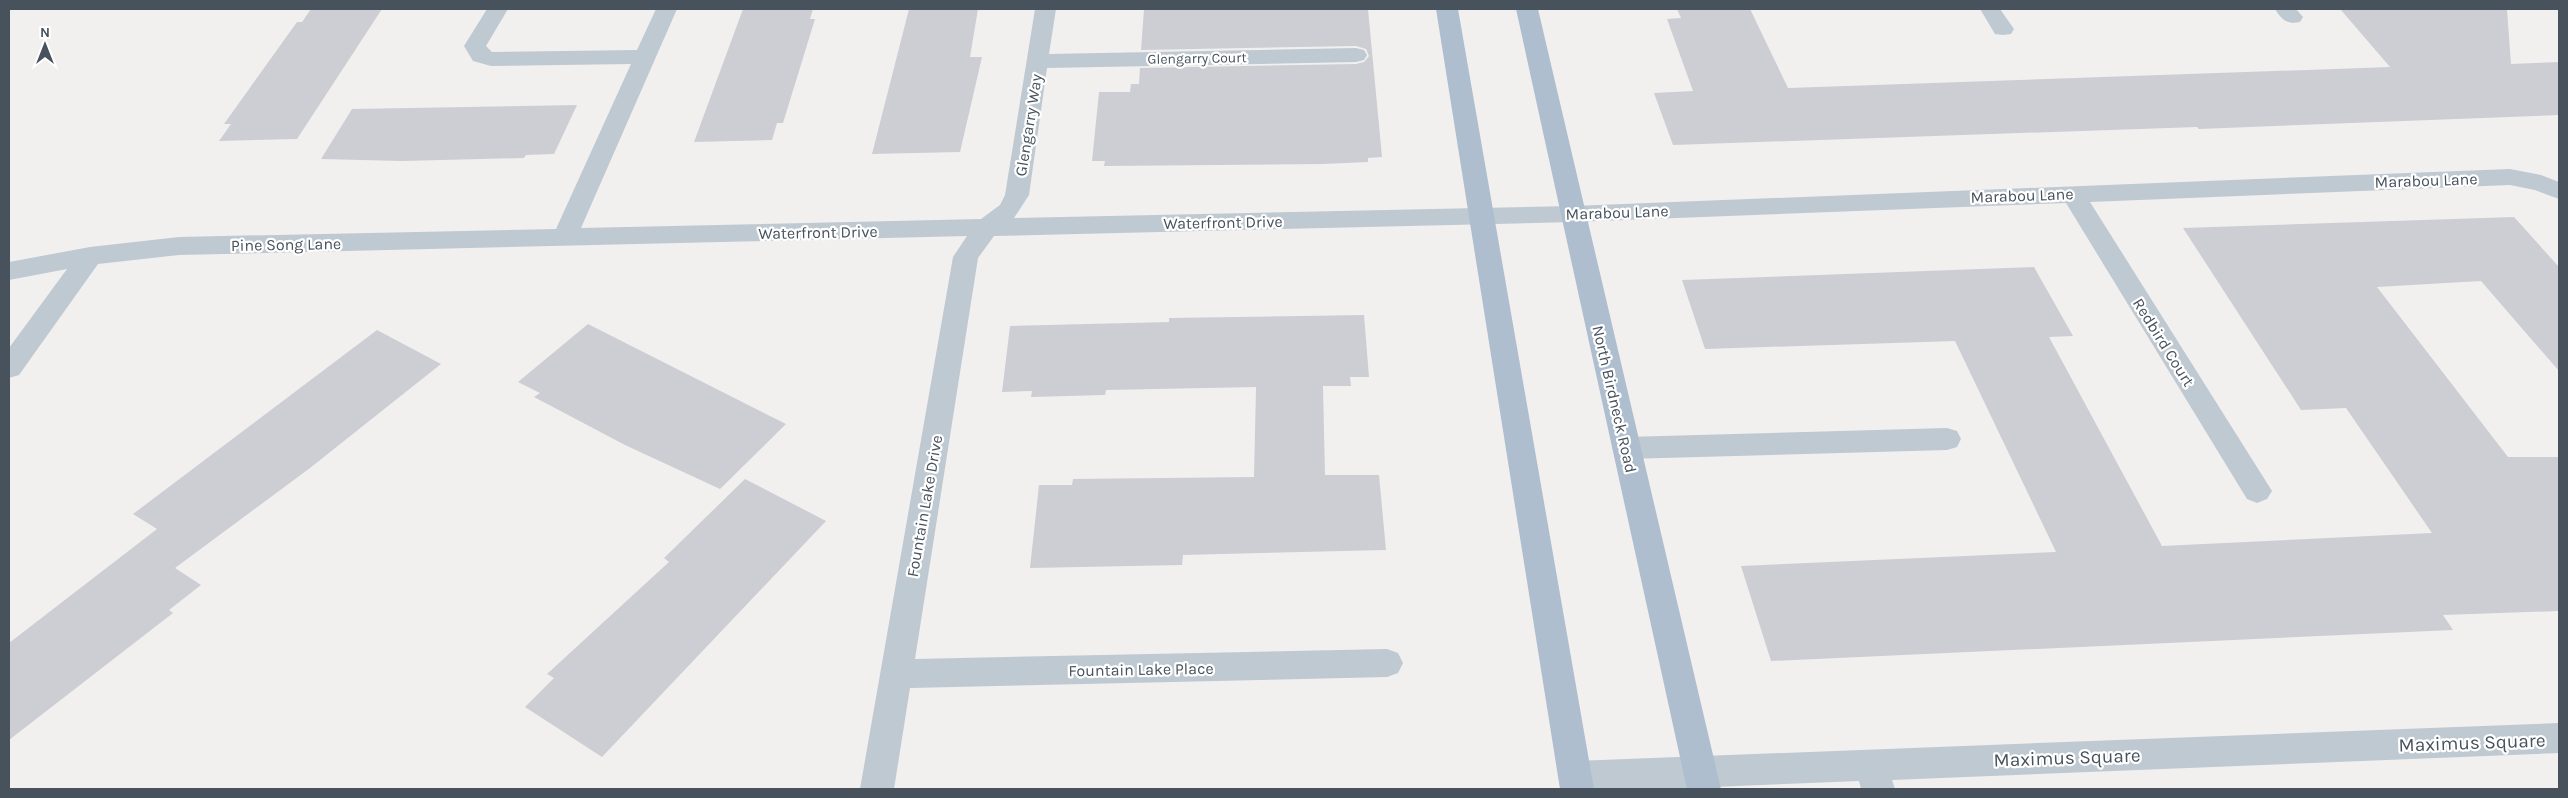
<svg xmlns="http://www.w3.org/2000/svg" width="2568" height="798" viewBox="0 0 2568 798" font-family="Karla,sans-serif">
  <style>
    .building { fill: #ccced4 }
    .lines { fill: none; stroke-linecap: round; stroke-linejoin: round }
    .minor { fill: #bfc9d1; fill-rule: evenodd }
    .major { fill: #aebecf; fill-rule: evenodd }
    .labels { text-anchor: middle; stroke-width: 4.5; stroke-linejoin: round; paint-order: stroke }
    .far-street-label { font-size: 14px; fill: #47525d; stroke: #fff }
    .street-label { font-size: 16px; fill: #47525d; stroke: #fff }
    .near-street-label { font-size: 19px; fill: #47525d; stroke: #fff }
  </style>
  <rect width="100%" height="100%" fill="#f2efef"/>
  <path class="building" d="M 311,9 L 382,9 L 297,139 L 219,141 L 231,124 L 224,124 L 297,22 L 302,22 Z
    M 743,9 L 813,9 L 810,19 L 815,19 L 783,123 L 777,123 L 772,140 L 694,142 Z
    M 909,9 L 978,9 L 970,57 L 982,57 L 960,152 L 872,154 Z
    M 1144,9 L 1368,9 L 1382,157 L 1368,158 L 1368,162 L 1323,164 L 1104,166 L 1105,161 L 1092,161 L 1099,92 L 1130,92 L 1131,84 L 1139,84 L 1140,68 L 1356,64 L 1364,62 L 1369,56 L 1366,49 L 1356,46 L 1141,50 Z
    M 1677,9 L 1750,9 L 1788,88 L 2390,67 L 2341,10 L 2507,9 L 2511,64 L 2559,62 L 2559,115 L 2199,129 L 2197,127 L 1673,145 L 1654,93 L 1693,91 L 1667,19 L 1681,18 Z
    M 577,105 L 554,154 L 526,155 L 524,158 L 402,161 L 321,159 L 352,109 Z
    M 2514,217 L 2559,267 L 2559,371 L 2481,281 L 2377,287 L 2508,457 L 2559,457 L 2559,611 L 2443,615 L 2453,630 L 1771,661 L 1741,566 L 2056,552 L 1955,341 L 1705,349 L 1682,280 L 2034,267 L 2073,336 L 2049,337 L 2162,546 L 2432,533 L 2346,408 L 2301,410 L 2183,228 Z
    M 1364,315 L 1369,377 L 1350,377 L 1351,386 L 1323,386 L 1325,475 L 1379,475 L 1386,550 L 1183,555 L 1182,565 L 1030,568 L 1039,485 L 1072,485 L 1073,479 L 1254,477 L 1256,387 L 1106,390 L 1105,395 L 1031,397 L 1032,391 L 1002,392 L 1010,326 L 1169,322 L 1169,318 Z
    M 588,324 L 786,424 L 720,489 L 625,445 L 534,397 L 540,393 L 518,382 Z
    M 377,330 L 441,364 L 310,468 L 175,568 L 201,585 L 169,610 L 173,613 L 9,740 L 9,643 L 157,529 L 133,514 Z
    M 745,479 L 826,521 L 602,757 L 525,707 L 554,678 L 547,674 L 669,562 L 664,558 Z"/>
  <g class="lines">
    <path class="minor" d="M 487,9 L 508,9 L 486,46 L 492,52 L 637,50 L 656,9 L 677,9 L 581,228 L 981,219 L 1000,205 L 1005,195 L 1035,9 L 1056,9 L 1049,54 L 1356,48 L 1364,50 L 1367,55 L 1364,60 L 1356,62 L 1047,68 L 1029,195 L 1014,218 L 1573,206 L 2510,169 L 2541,175 L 2559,182 L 2559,199 L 2535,190 L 2510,185 L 2090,202 L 2267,483 L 2272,491 L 2267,499 L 2257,503 L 2247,499 L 2066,203 L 1573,222 L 994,236 L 978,258 L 915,659 L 1387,649 L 1398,653 L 1403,663 L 1398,673 L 1387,677 L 910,688 L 894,789 L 860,789 L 953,257 L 967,236 L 179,255 L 98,264 L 19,375 L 9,378 L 9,348 L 67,269 L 9,280 L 9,262 L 90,247 L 179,237 L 556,229 L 631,64 L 491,66 L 473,61 L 464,46 Z
      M 1980,9 L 2000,9 L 2014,29 L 2011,34 L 2003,35 L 1995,34 Z
      M 2275,9 L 2296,9 L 2303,17 L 2300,22 C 2287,25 2281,19 2275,9 Z
      M 1947,428 L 1957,431 L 1961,439 L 1957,447 L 1947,450 L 1626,459 L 1616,456 L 1612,448 L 1616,440 L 1626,437 Z
      M 2559,723 L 2559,753 L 1892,780 L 1895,789 L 1861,789 L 1859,781 L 1664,789 L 1566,789 L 1558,777 L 1563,766 L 1575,761 Z"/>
    <path class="major" d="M 1436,9 L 1458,9 L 1594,789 L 1560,789 Z
      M 1516,9 L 1538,9 L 1721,789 L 1687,789 Z"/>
  </g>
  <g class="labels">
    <g class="far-street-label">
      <text transform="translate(1197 58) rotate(-1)" y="5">Glengarry Court</text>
    </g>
    <g class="street-label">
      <text transform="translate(1028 125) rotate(-81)" y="6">Glengarry Way</text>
      <text transform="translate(2426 180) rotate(-2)" y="6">Marabou Lane</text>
      <text transform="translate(2022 195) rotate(-2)" y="6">Marabou Lane</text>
      <text transform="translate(1617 212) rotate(-2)" y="6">Marabou Lane</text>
      <text transform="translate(1223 222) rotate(-1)" y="6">Waterfront Drive</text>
      <text transform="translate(818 232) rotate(-1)" y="6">Waterfront Drive</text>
      <text transform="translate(286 244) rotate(-1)" y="6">Pine Song Lane</text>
      <text transform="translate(2164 342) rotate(58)" y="6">Redbird Court</text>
      <text transform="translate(1615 399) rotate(77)" y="6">North Birdneck Road</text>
      <text transform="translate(924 506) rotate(-80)" y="6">Fountain Lake Drive</text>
      <text transform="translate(1141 669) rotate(-1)" y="6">Fountain Lake Place</text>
    </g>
    <g class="near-street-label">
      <text transform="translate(2472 742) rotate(-2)" y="7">Maximus Square</text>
      <text transform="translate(2067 757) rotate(-2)" y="7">Maximus Square</text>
    </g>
  </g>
  <rect width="2568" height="798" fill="none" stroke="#47525d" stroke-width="20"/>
  <g transform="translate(45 45)" stroke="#ffffff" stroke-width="4" paint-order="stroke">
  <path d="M0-4L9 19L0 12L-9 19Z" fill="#47525d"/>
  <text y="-8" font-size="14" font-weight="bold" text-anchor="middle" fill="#47525d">N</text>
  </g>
</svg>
